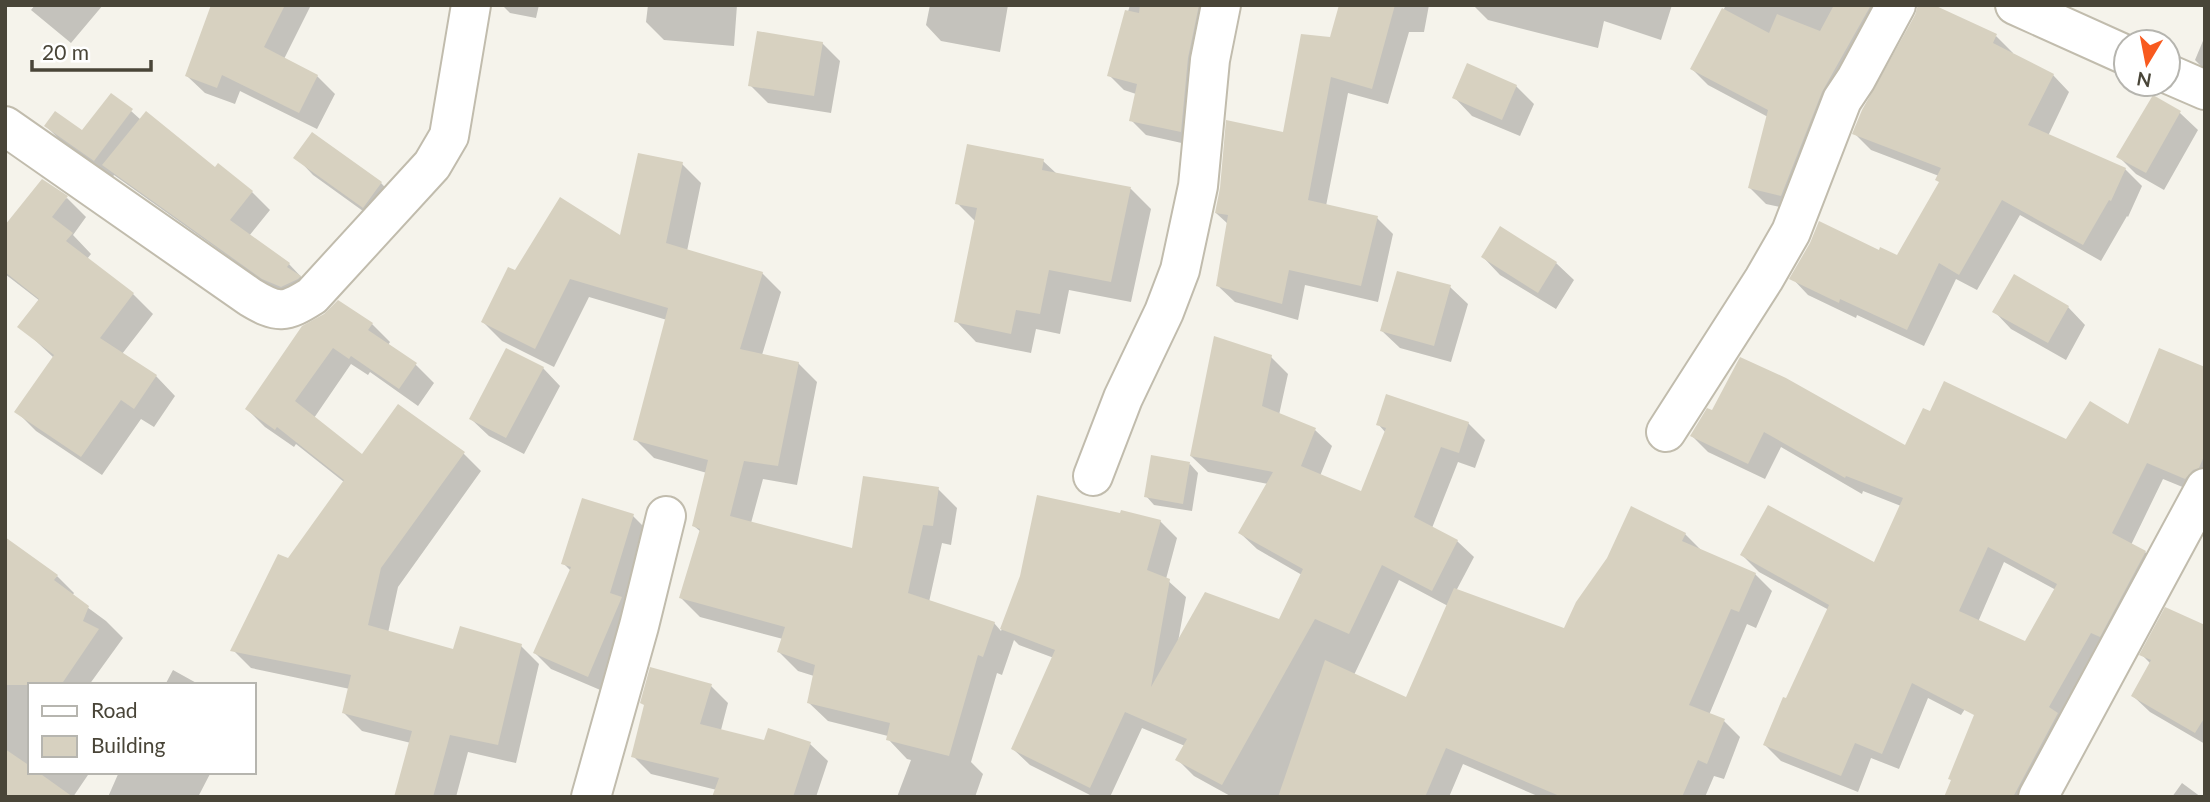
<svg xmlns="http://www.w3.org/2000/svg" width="2210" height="802" viewBox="0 0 2210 802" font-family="Lato,sans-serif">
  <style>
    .shadow { fill: #0003; fill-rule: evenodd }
    .building { fill: #d7d1c0; fill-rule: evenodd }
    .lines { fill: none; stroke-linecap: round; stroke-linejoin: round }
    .street-casing { stroke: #c1bcad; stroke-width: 42 }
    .street { stroke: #fff; stroke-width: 38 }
  </style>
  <rect width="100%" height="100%" fill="#f5f3eb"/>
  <path class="shadow" d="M 35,5 L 103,5 L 71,43 L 31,10 Z
    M 213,5 L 311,5 L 284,59 L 317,76 L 335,94 L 317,129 L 240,91 L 235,104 L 205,93 L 187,76 Z
    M 502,5 L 539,5 L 536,18 L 510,13 Z
    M 648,5 L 737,5 L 734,46 L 664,40 L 646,22 Z
    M 930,5 L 1008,5 L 1000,52 L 941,41 L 926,25 Z
    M 1130,5 L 1220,5 L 1195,146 L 1146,135 L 1131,120 L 1136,94 L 1124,90 L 1109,75 Z
    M 1348,5 L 1429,5 L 1424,32 L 1409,32 L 1388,104 L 1348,93 L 1326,206 L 1377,218 L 1393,234 L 1378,302 L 1305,285 L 1298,320 L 1235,302 L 1218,286 L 1228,224 L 1216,213 L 1285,134 Z
    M 1473,5 L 1672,5 L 1661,40 L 1604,21 L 1598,48 L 1488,20 Z
    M 1726,5 L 1898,5 L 1798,211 L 1766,204 L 1750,188 L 1768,117 L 1708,85 L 1692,69 Z
    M 1996,36 L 2013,53 L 2012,55 L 2053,75 L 2069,92 L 2048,136 L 2125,169 L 2142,186 L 2128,217 L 2127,216 L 2101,261 L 2020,215 L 1977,290 L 1956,279 L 1924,346 L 1857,315 L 1856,318 L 1808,295 L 1792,278 L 1880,252 L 1897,258 L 1940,183 L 1939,176 L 1871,150 L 1854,133 Z
    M 2205,36 L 2205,70 L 2195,60 Z
    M 822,43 L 840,61 L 831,113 L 768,103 L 750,85 Z
    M 1516,86 L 1534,104 L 1520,136 L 1472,116 L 1455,98 Z
    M 2153,97 L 2180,113 L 2198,130 L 2164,190 L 2136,174 L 2119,157 Z
    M 131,111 L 141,120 L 215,170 L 218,166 L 252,192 L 270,210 L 249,236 L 289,264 L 306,282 L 289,300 L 114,175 L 112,178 L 64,144 L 46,126 L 82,132 Z
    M 296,157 L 381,183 L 398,201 L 381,224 L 313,175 Z
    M 1043,161 L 1057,174 L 1131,189 L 1151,209 L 1131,302 L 1069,290 L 1060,334 L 1036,329 L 1031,353 L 976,342 L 956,321 L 976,222 L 957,203 Z
    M 682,164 L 701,183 L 687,251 L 762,273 L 781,292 L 762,355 L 798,363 L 817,382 L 797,485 L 763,479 L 751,523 L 854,550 L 938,489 L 957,508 L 951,545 L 942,543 L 929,602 L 994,623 L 1001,631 L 1022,576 L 1160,521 L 1177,538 L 1166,579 L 1186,597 L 1178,642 L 1280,621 L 1302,575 L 1257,549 L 1240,533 L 1268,484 L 1208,472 L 1191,456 L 1271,357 L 1288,374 L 1279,415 L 1315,430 L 1332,446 L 1320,476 L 1362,493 L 1386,433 L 1378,424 L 1468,423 L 1485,440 L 1475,468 L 1458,462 L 1432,528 L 1457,541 L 1474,557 L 1456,591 L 1565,631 L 1685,534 L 1702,551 L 1755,574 L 1772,591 L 1756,628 L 1747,624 L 1709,715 L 1724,721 L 1740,737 L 1724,779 L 1714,776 L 1705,797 L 1540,797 L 1463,764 L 1449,797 L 1232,797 L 1194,776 L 1178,760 L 1185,746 L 1142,728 L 1110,797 L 1094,797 L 1030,765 L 1013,749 L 1054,658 L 1019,645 L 1014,640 L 1002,675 L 997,673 L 971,762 L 983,774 L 975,797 L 897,797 L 911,760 L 907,759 L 888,739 L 888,736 L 828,721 L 808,702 L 814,676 L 798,671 L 779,652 L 783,639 L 700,617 L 681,598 L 701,532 L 694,526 L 707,473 L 654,458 L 635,439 L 667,320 L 589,297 L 554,367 L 502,341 L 483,322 L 515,273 L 622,238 ZM 1399,580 L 1448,606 L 1407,700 L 1354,675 Z
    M 67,198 L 86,217 L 73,235 L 91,254 L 87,259 L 133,294 L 153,314 L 122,354 L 156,376 L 175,396 L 154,427 L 141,419 L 102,475 L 36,431 L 17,412 L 54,358 L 20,326 L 40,301 L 5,274 L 5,221 L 8,225 Z
    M 1483,257 L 1556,263 L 1574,280 L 1556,309 L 1500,275 Z
    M 1450,287 L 1468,304 L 1451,362 L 1400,348 L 1382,331 Z
    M 2068,307 L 2085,325 L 2066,360 L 2011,329 L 1994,311 Z
    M 372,324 L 390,342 L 388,345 L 416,365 L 434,383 L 418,406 L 370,372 L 368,375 L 351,364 L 314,418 L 363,457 L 463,453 L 481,471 L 398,587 L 388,633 L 455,652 L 521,646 L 539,664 L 516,763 L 468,752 L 456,797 L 396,797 L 411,743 L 362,731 L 344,713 L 350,689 L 251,668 L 233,650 L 288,561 L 344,482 L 296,444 L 294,447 L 265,427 L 247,409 L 304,328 Z
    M 543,368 L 560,386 L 524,454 L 489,436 L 471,419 Z
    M 2205,369 L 2205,492 L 2202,495 L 2163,479 L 2131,545 L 2145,552 L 2162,569 L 2039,797 L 1946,797 L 1976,716 L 1986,677 L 1961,715 L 1928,698 L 1899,769 L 1871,758 L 1858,792 L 1781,761 L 1765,745 L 1829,610 L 1759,572 L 1742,555 L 1875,565 L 1901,506 L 1863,491 L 1862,494 L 1781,447 L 1765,479 L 1708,452 L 1692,436 L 1708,410 L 1906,448 L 2066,441 L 2129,426 ZM 2004,562 L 2056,590 L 2026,643 L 1978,622 Z
    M 1190,464 L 1198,473 L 1192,511 L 1154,505 L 1146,496 Z
    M 633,516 L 650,533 L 605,692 L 551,669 L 535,653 L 571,571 L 563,563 Z
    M 57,576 L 74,593 L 72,596 L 106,621 L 123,638 L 89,685 L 30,685 L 30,772 L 90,772 L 73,797 L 5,780 L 5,627 Z
    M 2205,627 L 2205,744 L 2150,712 L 2133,696 L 2151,664 L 2142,655 Z
    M 173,670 L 200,685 L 165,685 Z
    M 711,686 L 728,703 L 721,730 L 765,742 L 810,744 L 828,761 L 816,797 L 714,797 L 717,790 L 651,774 L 633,756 Z
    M 119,772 L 211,772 L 198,797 L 108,797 Z
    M 2182,783 L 2201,797 L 2172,797 Z"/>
  <path class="building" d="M 211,5 L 285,5 L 264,47 L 318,75 L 299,113 L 222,75 L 217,88 L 185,76 Z
    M 1140,5 L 1199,5 L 1188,58 L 1181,132 L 1129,121 L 1137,84 L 1107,76 L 1125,10 L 1139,13 Z
    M 1339,5 L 1395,5 L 1372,89 L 1331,77 L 1308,200 L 1378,216 L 1361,286 L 1289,270 L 1282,304 L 1216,286 L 1228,215 L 1215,213 L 1220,188 L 1226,120 L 1283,132 L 1301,34 L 1330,37 Z
    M 1834,5 L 1871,5 L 1822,92 L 1781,196 L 1748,188 L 1768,110 L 1690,69 L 1722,8 L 1769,33 L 1777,14 L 1820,31 Z
    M 1918,5 L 1934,5 L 1997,34 L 1993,43 L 2054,74 L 2028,125 L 2126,168 L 2111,201 L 2109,200 L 2083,245 L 2002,200 L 1959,275 L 1939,263 L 1907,330 L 1840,299 L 1839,303 L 1789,279 L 1810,243 L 1819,221 L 1879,250 L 1880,247 L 1897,255 L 1939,182 L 1935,180 L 1941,168 L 1852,134 L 1862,110 L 1915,15 Z
    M 757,31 L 823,42 L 814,96 L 748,86 Z
    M 1467,63 L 1517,85 L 1502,120 L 1452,98 Z
    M 111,93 L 133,109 L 94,161 L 44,126 L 55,111 L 82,130 Z
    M 2153,95 L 2181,111 L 2146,173 L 2116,157 Z
    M 146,111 L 215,167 L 218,163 L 253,191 L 230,220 L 290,263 L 287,267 L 301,276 L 298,279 L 281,287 L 262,279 L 102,165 Z
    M 312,132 L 382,182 L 363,208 L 293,158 Z
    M 967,144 L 1044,159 L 1042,170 L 1131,187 L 1111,282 L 1049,270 L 1040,314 L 1016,310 L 1011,334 L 954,322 L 977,208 L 955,204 Z
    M 638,153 L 683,162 L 666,243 L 763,272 L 740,349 L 799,362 L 778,466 L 744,461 L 730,516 L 852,548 L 863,476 L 939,487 L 933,526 L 923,525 L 908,593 L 995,622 L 983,657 L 978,655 L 949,756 L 886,740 L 890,723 L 807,703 L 815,665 L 777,652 L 785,627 L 679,598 L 700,529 L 692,526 L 708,460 L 633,440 L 668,308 L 570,279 L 535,349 L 481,322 L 508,267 L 515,270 L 560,197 L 620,235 Z
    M 42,179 L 68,196 L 52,217 L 73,233 L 66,241 L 134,293 L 100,338 L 157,375 L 134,409 L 121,400 L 81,457 L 14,412 L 54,355 L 17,327 L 39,299 L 5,272 L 5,225 Z
    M 1500,226 L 1557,262 L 1538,293 L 1481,257 Z
    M 1397,271 L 1451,285 L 1434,346 L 1380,331 Z
    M 2014,274 L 2069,306 L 2048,343 L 1992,312 Z
    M 338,300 L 373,323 L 368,330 L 417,363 L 399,389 L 351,356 L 349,359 L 333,348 L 295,401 L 362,454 L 398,404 L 465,452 L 381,568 L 368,625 L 453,649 L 460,626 L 522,644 L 498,745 L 450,735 L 433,797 L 394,797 L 412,731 L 342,713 L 351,675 L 230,651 L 278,554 L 288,558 L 344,480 L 277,427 L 275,430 L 245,409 L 302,326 L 324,314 Z
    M 1214,336 L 1272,355 L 1262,406 L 1316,428 L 1301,466 L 1361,491 L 1386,428 L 1376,425 L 1386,394 L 1469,422 L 1459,453 L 1441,447 L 1414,517 L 1458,540 L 1432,591 L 1382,565 L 1349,634 L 1315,619 L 1222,785 L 1175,760 L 1187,739 L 1125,712 L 1090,788 L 1011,749 L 1055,650 L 1000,629 L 1020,576 L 1037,495 L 1120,513 L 1121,510 L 1161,520 L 1147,570 L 1170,579 L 1151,687 L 1205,592 L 1279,619 L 1303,569 L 1238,533 L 1273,472 L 1190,456 Z
    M 506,348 L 544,367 L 506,438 L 469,419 Z
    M 2159,348 L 2205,367 L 2205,454 L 2199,468 L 2193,470 L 2185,479 L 2147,463 L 2112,533 L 2146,551 L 2100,637 L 2091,633 L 2049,707 L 2058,713 L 2013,797 L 1944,797 L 1951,780 L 1948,779 L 1974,715 L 1912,683 L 1882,754 L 1855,743 L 1841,776 L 1763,745 L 1783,697 L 1786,698 L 1829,605 L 1740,555 L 1768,505 L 1874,562 L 1903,498 L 1846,476 L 1845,478 L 1764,432 L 1748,464 L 1690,436 L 1707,408 L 1712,410 L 1740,357 L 1786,378 L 1905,445 L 1923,408 L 1930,411 L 1944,381 L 2066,439 L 2090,401 L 2128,424 ZM 1988,547 L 2057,584 L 2025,641 L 1959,611 Z
    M 1151,455 L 1190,462 L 1183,504 L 1144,497 Z
    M 582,498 L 634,514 L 610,593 L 622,597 L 588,677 L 533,653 L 571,567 L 561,564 Z
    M 1631,506 L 1686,533 L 1682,541 L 1756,573 L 1739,612 L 1731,609 L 1689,705 L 1725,719 L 1707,764 L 1698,760 L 1682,797 L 1562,797 L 1446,748 L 1425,797 L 1278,797 L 1325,660 L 1406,697 L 1454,588 L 1564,628 L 1576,602 L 1607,558 Z
    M 5,537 L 58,575 L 54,580 L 89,606 L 83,621 L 99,629 L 61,685 L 5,685 Z
    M 2165,607 L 2205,625 L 2205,717 L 2195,733 L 2131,696 L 2151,660 L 2139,655 Z
    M 650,667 L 712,684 L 700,724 L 764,740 L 768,728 L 811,742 L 793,797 L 712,797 L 719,778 L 631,757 L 644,705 L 640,703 Z
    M 5,749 L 30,766 L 30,772 L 38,772 L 73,797 L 5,797 Z"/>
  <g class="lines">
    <defs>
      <path id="street" d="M 2015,5 L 2126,55
        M 2168,74 L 2205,90
        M 5,126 L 250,297 C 278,314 285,313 312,296 L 432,165 L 449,136 L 471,5
        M 1666,432 L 1764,279 L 1791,232 L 1842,100 L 1856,79 L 1896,5
        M 1093,476 L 1123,398 L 1164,312 L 1180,270 L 1198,186 L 1210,60 L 1221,5
        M 591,797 L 639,626 L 666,516
        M 2038,797 L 2205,488"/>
    </defs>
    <use href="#street" class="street-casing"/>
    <use href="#street" class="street"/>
  </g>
  <rect width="2210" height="802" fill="none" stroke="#494538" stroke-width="14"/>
  <rect x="28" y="683" width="228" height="91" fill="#ffffff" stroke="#b6b5af" stroke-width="2"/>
  <rect x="42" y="706" width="35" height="10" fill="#ffffff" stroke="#b6b5af" stroke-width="2"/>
  <text x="91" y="718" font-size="21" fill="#494538">Road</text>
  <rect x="42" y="736" width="35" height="21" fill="#d7d1c0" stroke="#b6b5af" stroke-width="2"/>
  <text x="91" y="753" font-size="21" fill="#494538">Building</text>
  <g transform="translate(2147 63) rotate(190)"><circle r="33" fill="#ffffff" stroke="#b6b5af" stroke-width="2"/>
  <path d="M0-5L12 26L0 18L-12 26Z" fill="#f85a1f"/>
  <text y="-10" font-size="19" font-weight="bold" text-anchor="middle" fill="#494538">N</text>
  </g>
  <path d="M32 60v10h119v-10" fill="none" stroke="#494538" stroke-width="3.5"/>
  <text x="42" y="60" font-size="21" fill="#494538" stroke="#ffffff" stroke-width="5" paint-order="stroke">20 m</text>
</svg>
